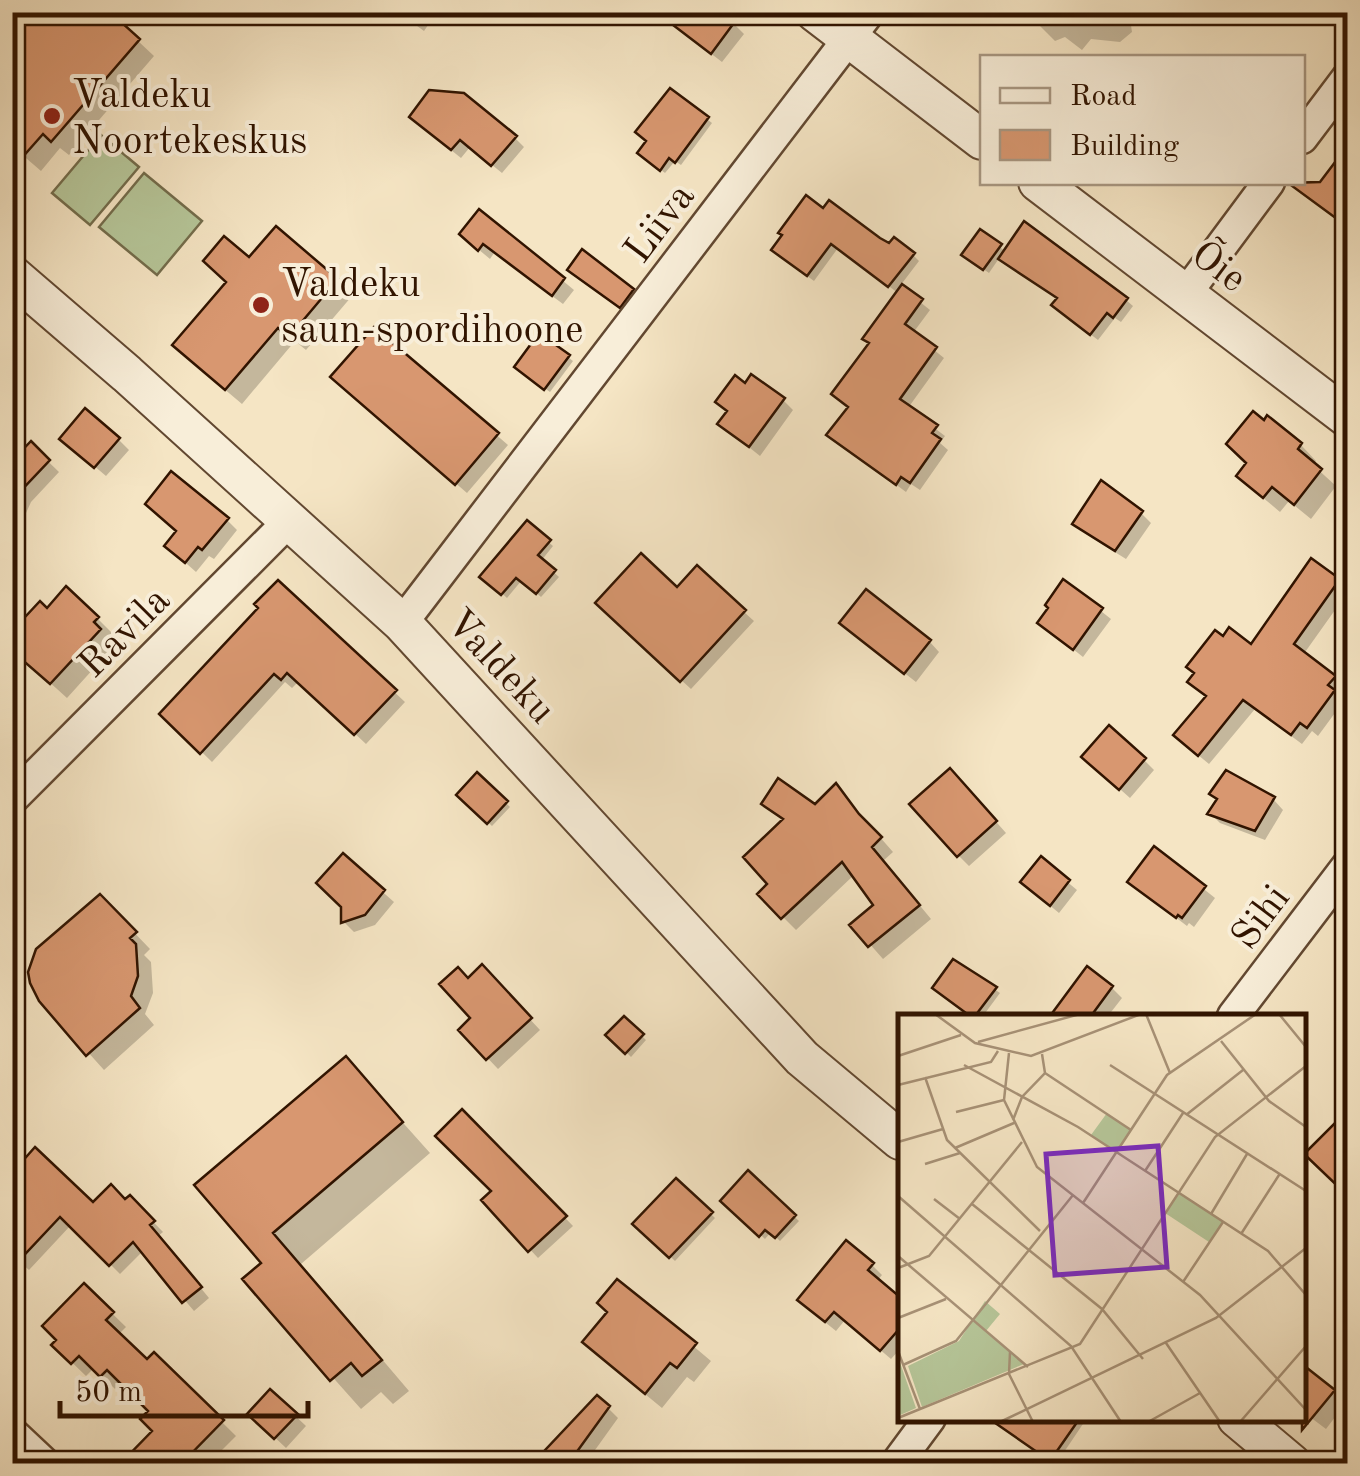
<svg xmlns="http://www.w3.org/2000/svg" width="1360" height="1476" viewBox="0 0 1360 1476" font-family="'Old Standard TT',serif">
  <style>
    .green { fill: #b6c699; stroke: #746d4c; stroke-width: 2.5 }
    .shadow { fill: #0003 }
    .building { fill: #d89770; stroke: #311400; stroke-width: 2.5 }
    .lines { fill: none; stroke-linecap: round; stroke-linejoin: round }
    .minor-casing { stroke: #624831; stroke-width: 35 }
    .tertiary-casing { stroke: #624831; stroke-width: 42 }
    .minor { stroke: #f8eed9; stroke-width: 30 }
    .tertiary { stroke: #f8eed9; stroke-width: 38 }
    .poi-dot { fill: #8f2418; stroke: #f8eed9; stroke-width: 4 }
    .labels { text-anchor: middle; stroke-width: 8; stroke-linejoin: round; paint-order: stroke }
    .poi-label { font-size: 40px; fill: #311400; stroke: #f8eed9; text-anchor: start }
    .street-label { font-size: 40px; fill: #311400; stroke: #f8eed9 }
    .inset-road { fill: none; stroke: #a79176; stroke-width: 2.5 }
    .view { fill: #7b2cbf; fill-opacity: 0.15; stroke: #7b2cbf; stroke-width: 5 }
    .inset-edge { fill: none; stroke: #311400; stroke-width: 5 }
  </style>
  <rect width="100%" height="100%" fill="#f5e5c4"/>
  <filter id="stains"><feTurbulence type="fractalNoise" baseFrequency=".002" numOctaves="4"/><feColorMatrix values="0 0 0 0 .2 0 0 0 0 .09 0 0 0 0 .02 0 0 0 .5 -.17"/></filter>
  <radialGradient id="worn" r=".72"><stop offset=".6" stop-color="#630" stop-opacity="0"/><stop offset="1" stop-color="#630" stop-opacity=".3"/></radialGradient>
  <path class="green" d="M 101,135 L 139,167 L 90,225 L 52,193 Z
    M 144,173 L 202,221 L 157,275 L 99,227 Z"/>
  <path class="shadow" d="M 398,12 L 437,12 L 424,31 Z
    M 1026,12 L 1129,12 L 1132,32 L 1120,42 L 1091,39 L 1082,50 L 1065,37 L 1055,41 Z
    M 730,20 L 744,34 L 722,62 L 675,26 Z
    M 138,41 L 154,56 L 69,155 L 60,148 L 41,171 L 12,146 Z
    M 670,91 L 712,123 L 681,165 L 675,161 L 665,173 L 644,157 Z
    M 421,126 L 515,138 L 524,147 L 502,173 L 470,147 L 461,158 Z
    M 480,212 L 574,290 L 563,304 L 494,253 L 490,259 L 472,244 Z
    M 981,232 L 1006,252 L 1126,300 L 1133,306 L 1121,322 L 1115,318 L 1098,340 L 1061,312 L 1059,299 L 1000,257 L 989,273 L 969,259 Z
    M 785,235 L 889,247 L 913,255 L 919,261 L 900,286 L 930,310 L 913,333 L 944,358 L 908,408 L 945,436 L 940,443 L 948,450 L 920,490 L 911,484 L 906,492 L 829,435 L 850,408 L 871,344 L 898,293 L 838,248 L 814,281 L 780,256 Z
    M 249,261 L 336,281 L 352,296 L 306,350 L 295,341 L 242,404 L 191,361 Z
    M 575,274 L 632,291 L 636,295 L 625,310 Z
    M 375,330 L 508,445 L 467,493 L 344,387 Z
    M 540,336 L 573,361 L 550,392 L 521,371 Z
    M 745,386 L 783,400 L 793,410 L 760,456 L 720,424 Z
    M 1267,419 L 1301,445 L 1316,461 L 1313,465 L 1336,486 L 1311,519 L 1289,501 L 1280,512 L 1255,491 L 1249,463 Z
    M 118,439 L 129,450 L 106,476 L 73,448 Z
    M 31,445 L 59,472 L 31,502 L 12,544 L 12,465 Z
    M 1141,513 L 1151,523 L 1126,559 L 1086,534 L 1075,524 Z
    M 227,520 L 237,530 L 214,559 L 209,556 L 196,572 L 178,556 L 179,531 Z
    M 527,524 L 553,546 L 541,561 L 559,577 L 541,597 L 522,580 L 507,598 L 483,576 Z
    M 1312,562 L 1348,587 L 1348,618 L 1335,610 L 1303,655 L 1344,688 L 1337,696 L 1343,702 L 1318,736 L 1312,731 L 1302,744 L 1255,709 L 1209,764 L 1186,745 Z
    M 1064,582 L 1111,619 L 1083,657 L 1040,623 Z
    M 278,583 L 405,702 L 366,744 L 299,681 L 292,688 L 285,682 L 212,762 L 163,714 L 261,608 Z
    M 677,590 L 744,612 L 754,621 L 691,689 L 608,613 Z
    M 47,611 L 97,618 L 113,634 L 108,639 L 114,646 L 67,698 L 26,661 Z
    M 853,633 L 929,641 L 939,652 L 916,682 Z
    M 1144,760 L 1154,770 L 1130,798 L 1095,767 Z
    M 477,775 L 510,807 L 492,826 L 459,795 Z
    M 960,781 L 1006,833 L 969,866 L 958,855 Z
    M 836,787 L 893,852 L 883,861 L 931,919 L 883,959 L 853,925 L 877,906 L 854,875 L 796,930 L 760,894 L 771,884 L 784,821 L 764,804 L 815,807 Z
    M 1273,799 L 1283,810 L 1265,840 L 1220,823 L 1210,813 L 1219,801 Z
    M 1155,850 L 1215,898 L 1194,927 L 1189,923 L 1187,926 L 1141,891 Z
    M 343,857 L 394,902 L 375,925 L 354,932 L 344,922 Z
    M 1041,860 L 1077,890 L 1059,913 L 1031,890 Z
    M 100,897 L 150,949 L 144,955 L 151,962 L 153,993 L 145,1014 L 154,1025 L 104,1070 L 41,1000 Z
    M 954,962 L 1000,993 L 983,1016 L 972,1016 Z
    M 482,968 L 540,1030 L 498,1069 L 461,1030 L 474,1018 Z
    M 1112,988 L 1122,998 L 1108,1016 L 1053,1016 Z
    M 624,1019 L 646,1040 L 631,1057 L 609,1035 Z
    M 346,1059 L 430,1153 L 301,1264 L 409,1391 L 393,1404 L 381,1392 L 361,1409 L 245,1279 L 264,1263 L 198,1185 Z
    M 462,1112 L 573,1226 L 538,1258 L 485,1201 L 494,1191 Z
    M 748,1174 L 799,1221 L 780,1241 L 771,1232 L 765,1239 L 723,1201 Z
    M 12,1177 L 93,1205 L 125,1203 L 130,1198 L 163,1232 L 158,1236 L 209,1298 L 194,1311 L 143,1251 L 120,1274 L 71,1225 L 29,1270 L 12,1255 Z
    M 676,1181 L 715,1218 L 675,1261 L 636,1224 Z
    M 872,1265 L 882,1275 L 877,1281 L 900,1300 L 900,1349 L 891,1359 L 845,1320 L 836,1331 L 810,1310 Z
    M 617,1282 L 711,1361 L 694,1382 L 687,1377 L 662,1408 L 601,1358 Z
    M 85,1287 L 126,1327 L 118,1335 L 147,1362 L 154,1355 L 236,1436 L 208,1464 L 138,1464 L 155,1431 L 152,1411 L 122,1382 L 115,1389 L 94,1368 L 86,1376 L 54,1345 Z
    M 1302,1367 L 1345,1404 L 1326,1429 L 1302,1411 Z
    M 270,1392 L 306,1426 L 286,1448 L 250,1414 Z
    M 608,1408 L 618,1418 L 585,1464 L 535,1464 Z
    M 995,1418 L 1087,1418 L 1056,1464 Z"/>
  <path class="building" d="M 12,12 L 110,12 L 140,39 L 51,142 L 43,134 L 12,169 Z
    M 656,12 L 742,12 L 711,54 Z
    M 670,88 L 709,117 L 675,163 L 669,158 L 660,171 L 637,153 L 646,141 L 635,132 Z
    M 429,90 L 464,93 L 517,136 L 491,166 L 460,140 L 451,150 L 409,117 Z
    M 1348,145 L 1348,227 L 1288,183 L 1320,182 Z
    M 806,195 L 823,208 L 829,200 L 880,238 L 889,243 L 894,237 L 915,253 L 888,287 L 831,244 L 807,276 L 771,250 L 782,235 L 778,233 Z
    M 479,209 L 565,278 L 552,296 L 483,244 L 478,251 L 459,234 Z
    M 1024,221 L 1128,298 L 1113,318 L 1107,313 L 1090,335 L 1051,305 L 1057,298 L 998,259 Z
    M 276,226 L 338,279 L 289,337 L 278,328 L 225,390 L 172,345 L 226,282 L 203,261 L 224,236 L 249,257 Z
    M 980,229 L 1002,244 L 983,270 L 961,255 Z
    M 582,249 L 634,289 L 620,308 L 567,270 Z
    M 902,284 L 923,299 L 905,324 L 937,347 L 900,399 L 938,425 L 932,433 L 941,439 L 910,483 L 901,477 L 896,485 L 826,435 L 848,407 L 831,394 L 869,343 L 862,339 Z
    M 374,327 L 499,433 L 455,485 L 330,377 Z
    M 539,333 L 570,355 L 544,390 L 514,367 Z
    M 751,374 L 785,398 L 749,447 L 717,424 L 727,411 L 715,402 L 735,375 L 745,383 Z
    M 85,408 L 120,438 L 94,468 L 59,439 Z
    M 1253,411 L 1264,420 L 1267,415 L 1302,443 L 1298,449 L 1322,469 L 1294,505 L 1272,487 L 1263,498 L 1236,476 L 1246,463 L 1226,444 Z
    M 31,441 L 50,460 L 12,500 L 12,461 Z
    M 171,471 L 229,518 L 202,550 L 198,547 L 185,563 L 164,546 L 176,531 L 145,504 Z
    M 1101,480 L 1143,511 L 1115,551 L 1072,524 Z
    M 527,520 L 551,540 L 538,555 L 556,570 L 536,594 L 516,578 L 501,595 L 479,577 Z
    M 641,553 L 677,587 L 697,565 L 746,610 L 680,682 L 595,603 Z
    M 1311,558 L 1340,579 L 1294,644 L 1336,676 L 1328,685 L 1335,690 L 1307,728 L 1300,723 L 1291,735 L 1243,700 L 1198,756 L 1173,735 L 1206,696 L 1187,682 L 1194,673 L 1186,667 L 1215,630 L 1223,636 L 1229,627 L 1251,644 Z
    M 1063,579 L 1103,608 L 1073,650 L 1037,623 L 1048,608 L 1045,605 Z
    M 278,580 L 397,690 L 354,735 L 287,673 L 281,680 L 274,674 L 200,754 L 159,714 L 258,608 L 254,604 Z
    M 66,586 L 99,617 L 94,622 L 101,629 L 50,684 L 12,651 L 12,631 L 40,601 L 47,608 Z
    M 866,589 L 931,640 L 904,674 L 839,623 Z
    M 1109,725 L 1146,758 L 1119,790 L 1081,757 Z
    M 950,768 L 997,821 L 957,857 L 909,804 Z
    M 1226,770 L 1275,797 L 1255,831 L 1207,814 L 1217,799 L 1209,794 Z
    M 477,772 L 508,801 L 487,824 L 456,795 Z
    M 778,778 L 815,804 L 836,783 L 859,814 L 882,837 L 872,847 L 920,905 L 868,947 L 849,925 L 873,905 L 842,862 L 781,919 L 757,894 L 767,884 L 743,857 L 783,819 L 761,804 Z
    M 1154,846 L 1206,886 L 1182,918 L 1178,915 L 1176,918 L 1127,882 Z
    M 343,853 L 385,890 L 365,915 L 341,923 L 341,907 L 316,883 Z
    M 1041,856 L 1070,880 L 1050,906 L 1020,882 Z
    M 100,894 L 137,932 L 130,938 L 136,944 L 138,976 L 131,996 L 140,1008 L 86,1056 L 39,1001 L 30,983 L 28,972 L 36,949 Z
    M 953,959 L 997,987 L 975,1016 L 970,1016 L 932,988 Z
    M 482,964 L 532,1018 L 486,1060 L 458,1030 L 470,1018 L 439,984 L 458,967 L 468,978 Z
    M 1087,966 L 1113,986 L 1091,1016 L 1050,1016 Z
    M 624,1016 L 644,1034 L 625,1054 L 605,1035 Z
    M 346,1056 L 403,1122 L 273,1233 L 382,1360 L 362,1376 L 351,1363 L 330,1381 L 242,1279 L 261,1263 L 194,1185 Z
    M 462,1109 L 567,1216 L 528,1252 L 481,1200 L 491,1191 L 435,1136 Z
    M 1348,1110 L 1348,1196 L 1304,1154 Z
    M 35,1147 L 93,1202 L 111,1184 L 125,1199 L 130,1195 L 155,1221 L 150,1225 L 202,1287 L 182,1303 L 133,1242 L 109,1266 L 60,1217 L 12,1268 L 12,1173 Z
    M 748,1170 L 796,1215 L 775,1238 L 765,1230 L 759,1237 L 720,1201 Z
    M 676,1178 L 713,1212 L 669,1258 L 632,1224 Z
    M 846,1240 L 874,1263 L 868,1270 L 900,1297 L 900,1328 L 880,1351 L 834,1312 L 825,1322 L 797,1300 Z
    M 617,1279 L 697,1343 L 677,1368 L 670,1363 L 645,1394 L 582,1342 L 607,1312 L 597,1303 Z
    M 84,1283 L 114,1312 L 106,1320 L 147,1359 L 154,1352 L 224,1420 L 181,1464 L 120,1464 L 152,1431 L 140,1419 L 148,1411 L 107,1370 L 100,1377 L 79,1356 L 71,1364 L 51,1345 L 56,1340 L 42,1326 Z
    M 1302,1364 L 1335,1390 L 1302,1430 Z
    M 270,1389 L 298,1414 L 274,1439 L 247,1414 Z
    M 597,1395 L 610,1406 L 568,1464 L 532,1464 Z
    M 988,1418 L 1080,1418 L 1050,1461 Z"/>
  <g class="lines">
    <defs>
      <path id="minor" d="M 1302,138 L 1348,77
        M 1185,295 L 1269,182
        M 402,623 L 869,12
        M 12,799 L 290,520
        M 1233,1016 L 1348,865
        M 12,1433 L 45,1464
        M 896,1464 L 930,1418"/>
      <path id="tertiary" d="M 815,12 L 982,140
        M 1038,182 L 1348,418
        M 12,275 L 127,374 L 402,623 L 802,1058 L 900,1140
        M 1237,1418 L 1292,1464"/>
    </defs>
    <use href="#minor" class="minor-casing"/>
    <use href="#tertiary" class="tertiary-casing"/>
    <use href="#minor" class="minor"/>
    <use href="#tertiary" class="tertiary"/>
  </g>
  <g class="poi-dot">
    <circle cx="52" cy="116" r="10"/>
    <circle cx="261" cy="305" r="10"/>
  </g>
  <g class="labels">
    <g class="poi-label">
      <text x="72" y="107">Valdeku<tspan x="72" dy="46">Noortekeskus</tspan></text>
      <text x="281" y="296">Valdeku<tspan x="281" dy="46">saun-spordihoone</tspan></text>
    </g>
    <g class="street-label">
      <text transform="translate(658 222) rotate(-53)" y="14">Liiva</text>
      <text transform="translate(1220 265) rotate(37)" y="14">Õie</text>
      <text transform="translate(123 631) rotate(-45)" y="14">Ravila</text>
      <text transform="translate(502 665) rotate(47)" y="14">Valdeku</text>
      <text transform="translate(1259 916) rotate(-53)" y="14">Sihi</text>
    </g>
  </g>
  <g transform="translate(898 1014)">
    <rect width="408" height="408" fill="#f5e5c4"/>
    <path d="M 209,99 L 233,116 L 218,138 L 193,121 ZM 280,178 L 325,208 L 311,228 L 267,199 ZM 87,287 L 102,300 L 88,317 L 126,350 L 24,393 L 10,352 L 61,327 ZM 0,343 L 18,394 L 0,402 Z" fill="#b6c699"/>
    <path class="inset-road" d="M 37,0 L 77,29 L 133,42 L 243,0M 248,0 L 272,59M 381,0 L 408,33M 323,27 L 371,87 L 408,113M 80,28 L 182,0M 111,39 L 106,86 L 139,153 L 302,281 L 408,396M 0,42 L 63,21M 66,51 L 180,113 L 370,237 L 408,281M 212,51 L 408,177M 147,59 L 233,116M 27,63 L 49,126 L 142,217M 0,71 L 93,48 L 100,37M 58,98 L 106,86M 288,101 L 345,56M 115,106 L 124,83 L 147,59 L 144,40M 0,128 L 45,115M 57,134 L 116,109M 27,150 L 62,139M 247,157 L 285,99M 0,182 L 173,332 L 223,408M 36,185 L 62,205M 185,189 L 269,61 L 358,0M 74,190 L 204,295 L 245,345M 313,200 L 349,140M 343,220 L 381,161M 0,242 L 130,353M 0,254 L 31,242 L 124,128M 285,268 L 325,208M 0,304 L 48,285M 268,329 L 322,408M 0,337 L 22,395M 112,338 L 111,360 L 135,408M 5,351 L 58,327 L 175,181M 0,404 L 182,330 L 317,123 L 408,52M 102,408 L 318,304 L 408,234M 250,408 L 302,379M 342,408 L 408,332"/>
    <path class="view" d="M 260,132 L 269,253 L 157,261 L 148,140 Z"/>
    <rect width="408" height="408" class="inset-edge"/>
  </g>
  <rect width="1360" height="1476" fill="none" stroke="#f5e5c4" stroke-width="50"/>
  <rect x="15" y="15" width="1330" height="1446" fill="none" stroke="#311400" stroke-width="5"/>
  <rect x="25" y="25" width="1310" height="1426" fill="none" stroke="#311400" stroke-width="2.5"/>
  <rect x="980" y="55" width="325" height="130" fill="#f8eed9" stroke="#a89782" stroke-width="2.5"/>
  <rect x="1000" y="88" width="50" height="15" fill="#f8eed9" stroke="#a89782" stroke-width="2.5"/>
  <text x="1070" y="105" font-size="30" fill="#311400">Road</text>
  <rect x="1000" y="130" width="50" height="30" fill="#d89770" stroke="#a89782" stroke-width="2.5"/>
  <text x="1070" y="155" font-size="30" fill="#311400">Building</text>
  <path d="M60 1401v15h248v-15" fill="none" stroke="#311400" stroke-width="5"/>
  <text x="75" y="1401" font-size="30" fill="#311400" stroke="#f8eed9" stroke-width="8" paint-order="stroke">50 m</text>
  <rect width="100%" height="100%" filter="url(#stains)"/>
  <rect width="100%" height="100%" fill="url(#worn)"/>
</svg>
